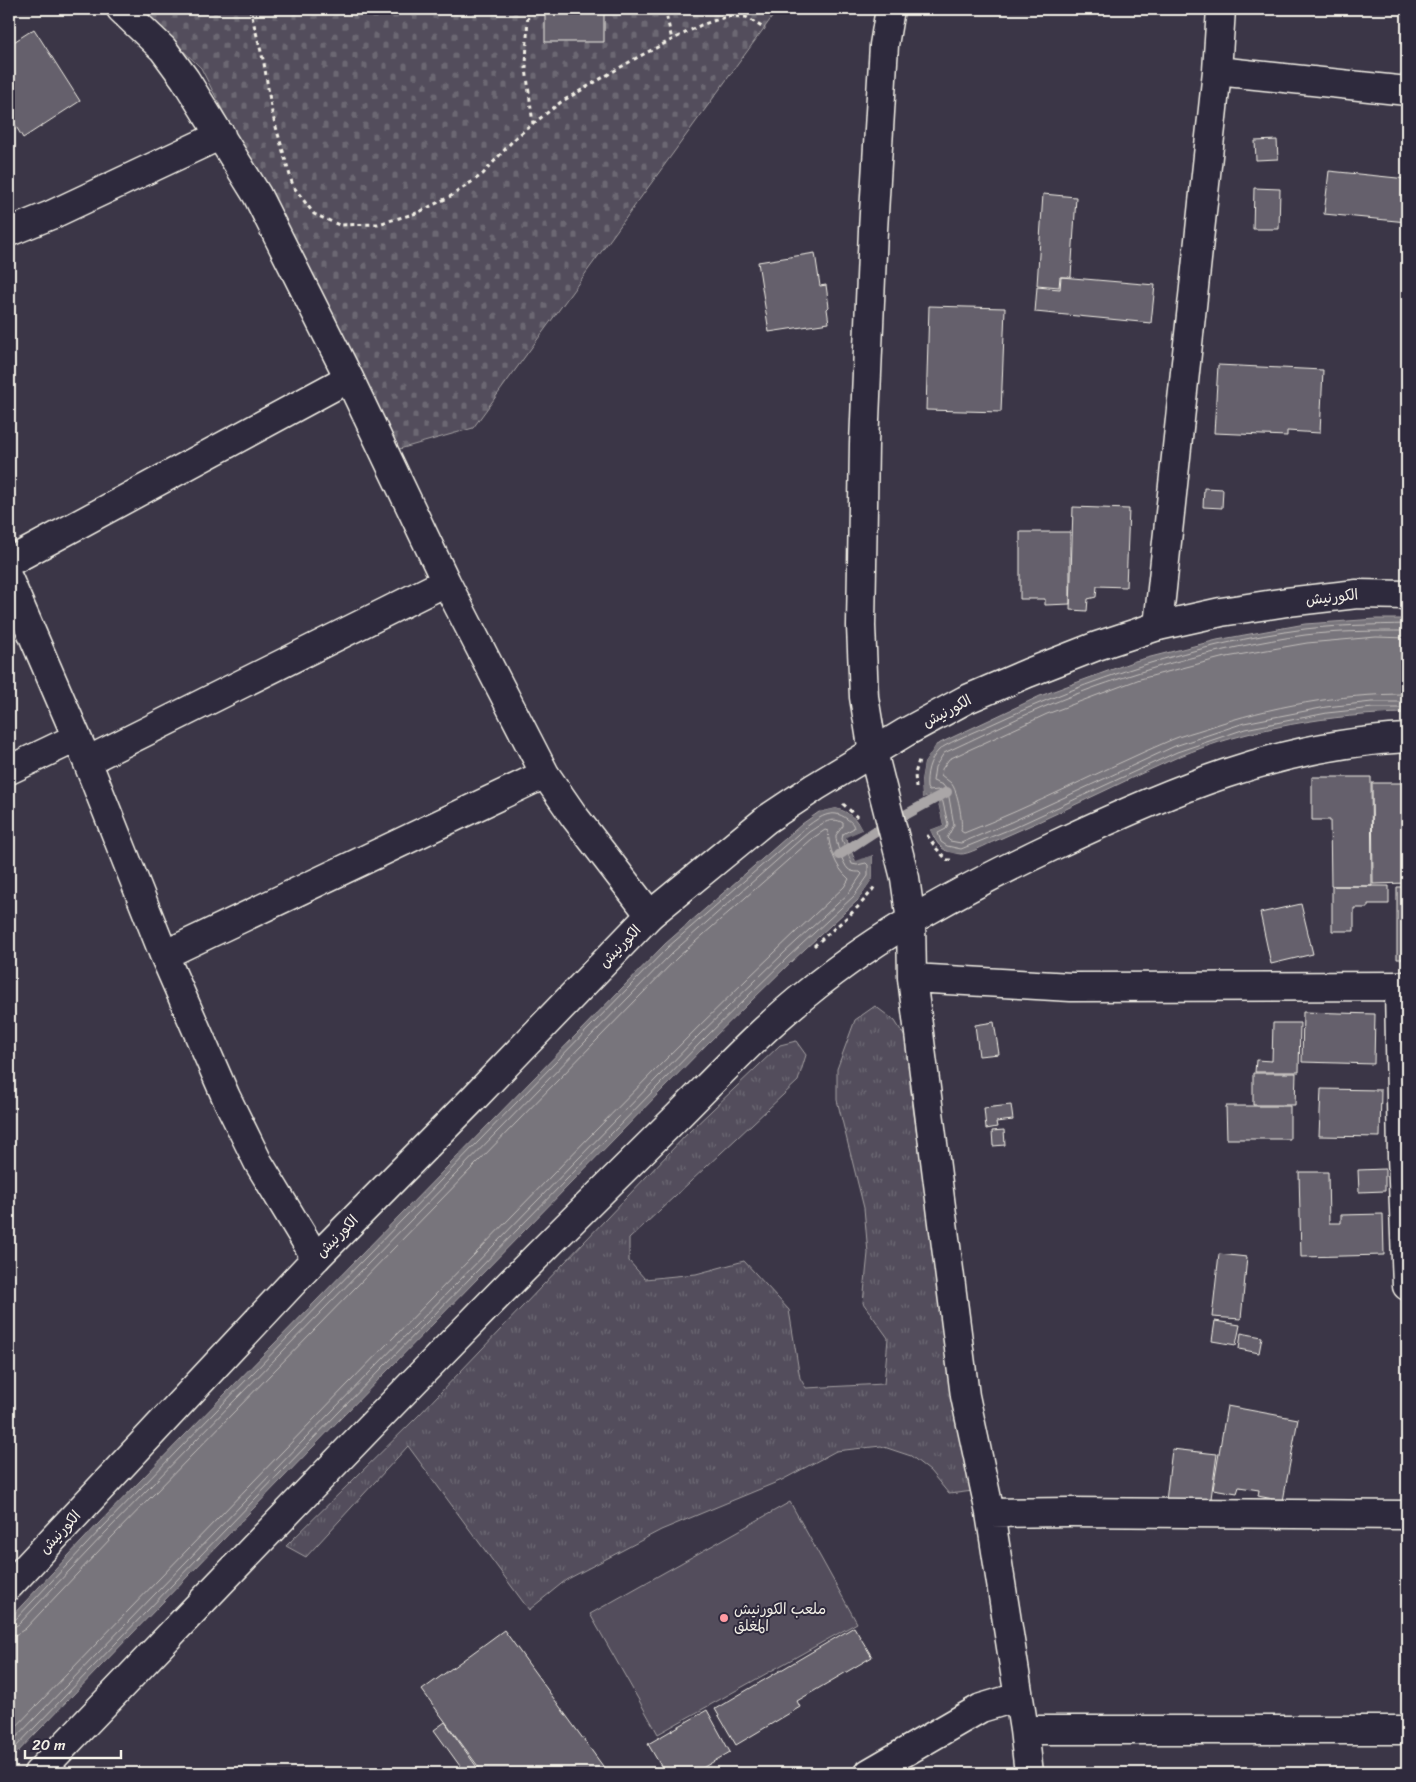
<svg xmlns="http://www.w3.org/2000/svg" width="1416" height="1782" viewBox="0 0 1416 1782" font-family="Sriracha,'Playpen Sans Arabic',sans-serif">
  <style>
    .grass { fill: url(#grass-tufts); stroke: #a4a0a2 }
    .cemetery { fill: url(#cemetery-stones); stroke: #a4a0a2 }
    .pitch { fill: #534e5c; stroke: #a4a0a2 }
    .water { fill: #78747b; stroke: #aaa6a7 }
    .pier { fill: #3b3647 }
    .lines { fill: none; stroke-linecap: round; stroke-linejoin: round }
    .shore { stroke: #c2bfbc; stroke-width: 1 }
    .stream { stroke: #aaa6a7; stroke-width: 10 }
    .building { fill: #65616c; stroke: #f4f1e8 }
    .minor-casing { stroke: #f4f1e8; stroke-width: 31 }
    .major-casing { stroke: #f4f1e8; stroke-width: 31 }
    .path { stroke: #f4f1e8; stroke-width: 3; stroke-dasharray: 4 4; stroke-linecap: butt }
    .minor { stroke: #2f2a3d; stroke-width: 28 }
    .major { stroke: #2f2a3d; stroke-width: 28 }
    .poi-dot { fill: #ff9aa2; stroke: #2f2a3d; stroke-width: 2 }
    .labels { text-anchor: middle; stroke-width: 4; stroke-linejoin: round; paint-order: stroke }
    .street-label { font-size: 15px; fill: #f4f1e8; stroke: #2f2a3d }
    .poi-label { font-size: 15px; fill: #f4f1e8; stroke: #2f2a3d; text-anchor: start }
  </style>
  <defs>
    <pattern id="grass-tufts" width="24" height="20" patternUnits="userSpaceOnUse" patternTransform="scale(1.25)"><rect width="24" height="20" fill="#534e5c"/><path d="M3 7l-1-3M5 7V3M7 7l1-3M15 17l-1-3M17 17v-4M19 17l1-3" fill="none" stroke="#6c6873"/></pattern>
    <pattern id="cemetery-stones" width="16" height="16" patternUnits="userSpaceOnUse" patternTransform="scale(1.25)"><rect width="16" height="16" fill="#534e5c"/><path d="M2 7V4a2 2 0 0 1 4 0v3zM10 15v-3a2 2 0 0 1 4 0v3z" fill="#6c6873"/></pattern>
  </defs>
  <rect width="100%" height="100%" fill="#3b3647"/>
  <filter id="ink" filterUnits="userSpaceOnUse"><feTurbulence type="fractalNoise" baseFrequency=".02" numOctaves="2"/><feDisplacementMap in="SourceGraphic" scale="10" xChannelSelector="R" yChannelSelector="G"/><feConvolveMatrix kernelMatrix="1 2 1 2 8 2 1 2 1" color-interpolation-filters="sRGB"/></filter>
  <g filter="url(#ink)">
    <path class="grass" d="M 875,1006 L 895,1021 L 910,1045 L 910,1087 L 928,1211 L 973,1491 L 949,1494 L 930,1471 L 911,1456 L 881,1446 L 836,1451 L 782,1480 L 661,1530 L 566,1580 L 529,1610 L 408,1446 L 306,1557 L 286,1546 L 418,1416 L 689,1132 L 780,1045 L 796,1041 L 806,1055 L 798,1081 L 629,1239 L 629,1261 L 645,1279 L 696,1274 L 744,1261 L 789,1310 L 800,1378 L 806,1388 L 884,1384 L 888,1338 L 863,1303 L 868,1253 L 864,1208 L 837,1100 L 837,1069 L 855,1020 Z"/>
    <path class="cemetery" d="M 140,9 L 778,9 L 473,428 L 396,450 L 201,68 Z"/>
    <path class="pitch" d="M 790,1502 L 857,1623 L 658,1734 L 590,1614 Z"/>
    <path class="water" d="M 1376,619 L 1407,619 L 1407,713 C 1332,714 1248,728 1178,757 C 1116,784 1057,815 995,841 C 987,844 968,855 960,854 C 943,854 937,844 930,830 L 943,825 L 936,794 L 922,798 L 921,780 L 924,763 L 936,745 L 1040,696 L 1135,661 L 1217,640 L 1305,624 Z
      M 836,808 C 849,812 856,818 862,830 L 846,838 L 855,860 L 873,855 L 873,878 L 858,900 L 792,961 L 708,1043 L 341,1418 L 9,1761 L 9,1619 L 98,1524 L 665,944 L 802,824 L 819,812 Z"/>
    <path class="pier" d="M 936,745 L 924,763 L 921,780 L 922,798 L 936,794 L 943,825 L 930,830 L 937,845 L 945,851 L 961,855 L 957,856 L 944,853 L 936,847 L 928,831 L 929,828 L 940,823 L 935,797 L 922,800 L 920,798 L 919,780 L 922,762 L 931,748 Z
      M 836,805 L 847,808 L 858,817 L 864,829 L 863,832 L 849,839 L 857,858 L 873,852 L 875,854 L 876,879 L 862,898 L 858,900 L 873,878 L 873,855 L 856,861 L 846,837 L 862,830 L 856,819 L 845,811 L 836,808 L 819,812 L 827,807 Z"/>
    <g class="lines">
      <path class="shore" d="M 1407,624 C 1373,625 1339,625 1305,629 C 1194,644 1091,678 990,725 C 980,729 945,744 939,750 C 929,760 926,774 927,788 L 929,791 L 938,790 L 941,794 L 948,824 L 946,829 L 938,833 L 941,842 L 947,846 L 961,849 L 1013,828 L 1177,752 L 1245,729 L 1327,713 L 1373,708 L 1407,708
        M 1407,631 C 1373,631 1339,631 1305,635 C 1216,648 1127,672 1044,707 C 1010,721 977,738 944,753 L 935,767 L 933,781 L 943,785 L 948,792 L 954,825 L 947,838 L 950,841 L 961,843 L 1011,822 L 1175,746 L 1244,723 L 1326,707 L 1372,702 L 1407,702
        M 1407,638 L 1376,637 L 1307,643 L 1221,658 L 1140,679 L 1047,714 L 949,759 L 942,769 L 941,775 C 944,778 948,780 951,783 C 958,791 963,821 961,831 L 964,833 C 1034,806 1101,770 1171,740 C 1182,735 1195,732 1207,728 C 1271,706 1339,694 1407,694
        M 9,1622 L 15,1620 L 102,1528 L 668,947 L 805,828 C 818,818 832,807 847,819 C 851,822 853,823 854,828 L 843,834 L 842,839 L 852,864 L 857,865 L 866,863 L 868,865 L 868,876 L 854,896 L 788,957 L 704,1039 L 337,1414 L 9,1754
        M 9,1628 L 14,1627 L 19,1624 L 106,1532 L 673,952 L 809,832 C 819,826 831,815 843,823 L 843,826 L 836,835 C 835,842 843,864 848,869 C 852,872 856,872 860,872 L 862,874 L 849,893 L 784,953 L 699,1035 L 333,1410 L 9,1745
        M 9,1636 L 17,1634 L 25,1629 L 112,1537 L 678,957 L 813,838 L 825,830 L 828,831 C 829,848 835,867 849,879 L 844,887 C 716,1005 596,1130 475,1254 C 319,1413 164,1574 9,1734"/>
      <path class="stream" d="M 839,855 L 874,832 L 947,792"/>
    </g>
    <path class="building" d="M 545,9 L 604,9 L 604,42 L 545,42 Z
      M 34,29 L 80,101 L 23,138 L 9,115 L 9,45 Z
      M 1277,140 L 1278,159 L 1256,160 L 1255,141 Z
      M 1329,171 L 1407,179 L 1407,222 L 1324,214 Z
      M 1254,188 L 1280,189 L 1279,229 L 1253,229 Z
      M 1043,194 L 1076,197 L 1071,277 L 1060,277 L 1059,287 L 1037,285 Z
      M 815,253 L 820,286 L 826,285 L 829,307 L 827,309 L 829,323 L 769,332 L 758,262 Z
      M 1061,277 L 1155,285 L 1151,323 L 1035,312 L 1037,287 L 1060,289 Z
      M 929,306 L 1005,308 L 1001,412 L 926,410 Z
      M 1218,365 L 1323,370 L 1320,433 L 1287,431 L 1287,436 L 1214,433 Z
      M 1204,488 L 1223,489 L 1222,508 L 1203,507 Z
      M 1073,507 L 1129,509 L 1126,587 L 1097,586 L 1096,597 L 1088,599 L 1087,611 L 1070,610 Z
      M 1020,532 L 1070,532 L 1070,604 L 1045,605 L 1045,599 L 1020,599 Z
      M 1312,777 L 1371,777 L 1372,886 L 1331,886 L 1330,820 L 1312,820 Z
      M 1372,783 L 1407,783 L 1407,883 L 1373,884 Z
      M 1332,886 L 1389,886 L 1389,904 L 1368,904 L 1368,908 L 1354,908 L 1354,931 L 1332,931 Z
      M 1397,887 L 1407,887 L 1407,959 L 1397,959 Z
      M 1301,904 L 1313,954 L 1271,964 L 1260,913 Z
      M 1303,1012 L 1375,1014 L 1374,1064 L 1302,1062 Z
      M 994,1022 L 999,1054 L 979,1056 L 975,1025 Z
      M 1273,1023 L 1300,1023 L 1299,1072 L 1255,1072 L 1256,1060 L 1272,1061 Z
      M 1253,1073 L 1296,1073 L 1295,1105 L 1253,1105 Z
      M 1321,1089 L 1381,1090 L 1380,1137 L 1319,1136 Z
      M 1011,1105 L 1013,1120 L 996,1122 L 997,1127 L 986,1129 L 984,1108 Z
      M 1226,1106 L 1290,1106 L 1290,1139 L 1227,1139 Z
      M 1004,1130 L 1005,1145 L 993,1146 L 992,1131 Z
      M 1385,1169 L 1385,1191 L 1359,1192 L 1358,1170 Z
      M 1299,1172 L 1328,1172 L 1329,1223 L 1341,1223 L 1341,1215 L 1383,1214 L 1384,1255 L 1301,1257 Z
      M 1219,1254 L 1247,1257 L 1241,1319 L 1212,1317 Z
      M 1215,1321 L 1240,1325 L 1236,1345 L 1212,1341 Z
      M 1241,1333 L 1262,1337 L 1259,1353 L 1239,1349 Z
      M 1227,1406 L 1298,1419 L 1283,1501 L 1258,1496 L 1259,1490 L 1239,1487 L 1237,1493 L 1213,1489 Z
      M 1172,1449 L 1217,1454 L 1210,1506 L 1166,1501 Z
      M 854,1627 L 872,1657 L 797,1701 L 800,1707 L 736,1745 L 715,1709 Z
      M 504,1630 L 608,1773 L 483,1773 L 422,1690 Z
      M 707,1710 L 730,1752 L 694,1773 L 665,1773 L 648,1744 Z
      M 445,1722 L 481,1773 L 465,1773 L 434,1730 Z"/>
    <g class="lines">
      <defs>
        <path id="minor" d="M 121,9 L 163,49 L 185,79 L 257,195 L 349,378 L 446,582 L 545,774 L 574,816 L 650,915
          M 1217,71 L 1407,91
          M 9,232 L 51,215 L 221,135
          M 9,562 L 349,378
          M 9,580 L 87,761 L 164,955 L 226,1097 L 258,1162 L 316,1258
          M 1158,626 L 1217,71 L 1221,9
          M 873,752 L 864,697 L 861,626 L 864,444 L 873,230 L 884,45 L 890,9
          M 87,761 L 446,582
          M 9,770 L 76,738
          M 911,921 L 912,978 L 965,1396 L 990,1513 L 1024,1730 L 1029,1773
          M 164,955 L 545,774
          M 912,978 L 1071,987 L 1407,986
          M 1399,986 L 1402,1156 L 1407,1286
          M 990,1513 L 1070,1512 L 1407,1515
          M 1024,1730 L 1407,1730
          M 869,1773 L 981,1708 L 1018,1697"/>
        <path id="major" d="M 873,752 L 905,878 L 911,921
          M 9,1586 L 316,1258 L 470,1102 L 650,915 L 767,819 L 815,787 L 906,732 L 965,700 L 1028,673 L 1097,646 L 1158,626 L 1221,612 L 1287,602 L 1357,594 L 1407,595
          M 38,1773 C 182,1623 326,1471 472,1322 C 540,1252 609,1184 678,1116 C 720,1074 760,1031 806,994 C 881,932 968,886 1055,845 C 1169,791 1279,744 1407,738"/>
      </defs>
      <use href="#minor" class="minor-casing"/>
      <use href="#major" class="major-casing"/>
      <path class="path" d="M 250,9 L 264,63 L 272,113 L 293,186 L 314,214 L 339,225 L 378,224 L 417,213 L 451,196 L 483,174 L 515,138 L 561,102 L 638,57 L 701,25 L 728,16 L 746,17 L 765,29
        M 528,9 L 526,68 L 533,124
        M 665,9 L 672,40
        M 916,788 L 915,774 L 919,760
        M 843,804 L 857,817
        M 927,835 L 936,848 L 947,860 L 954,860
        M 814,946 C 835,927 860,909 875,886"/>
      <use href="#minor" class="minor"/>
      <use href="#major" class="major"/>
    </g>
  </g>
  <circle class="poi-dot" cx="724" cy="1618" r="5"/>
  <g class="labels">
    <g class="street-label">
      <text transform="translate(1332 597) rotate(-6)" y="5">الكورنيش</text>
      <text transform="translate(947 711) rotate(-28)" y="5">الكورنيش</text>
      <text transform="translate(620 946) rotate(-46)" y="5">الكورنيش</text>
      <text transform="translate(337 1236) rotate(-45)" y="5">الكورنيش</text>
      <text transform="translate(60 1532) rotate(-47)" y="5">الكورنيش</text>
    </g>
    <g class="poi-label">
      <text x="734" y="1614">ملعب الكورنيش<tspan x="734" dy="17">المغلق</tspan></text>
    </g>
  </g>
  <rect width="1416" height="1782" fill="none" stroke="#2f2a3d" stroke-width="30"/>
  <rect x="15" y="15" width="1386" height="1752" fill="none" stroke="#f4f1e8" stroke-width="2" filter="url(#ink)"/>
  <path d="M25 1750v8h96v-8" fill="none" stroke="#f4f1e8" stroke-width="2.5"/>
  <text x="32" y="1750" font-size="15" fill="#f4f1e8" stroke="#2f2a3d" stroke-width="4" paint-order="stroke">20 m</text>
</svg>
